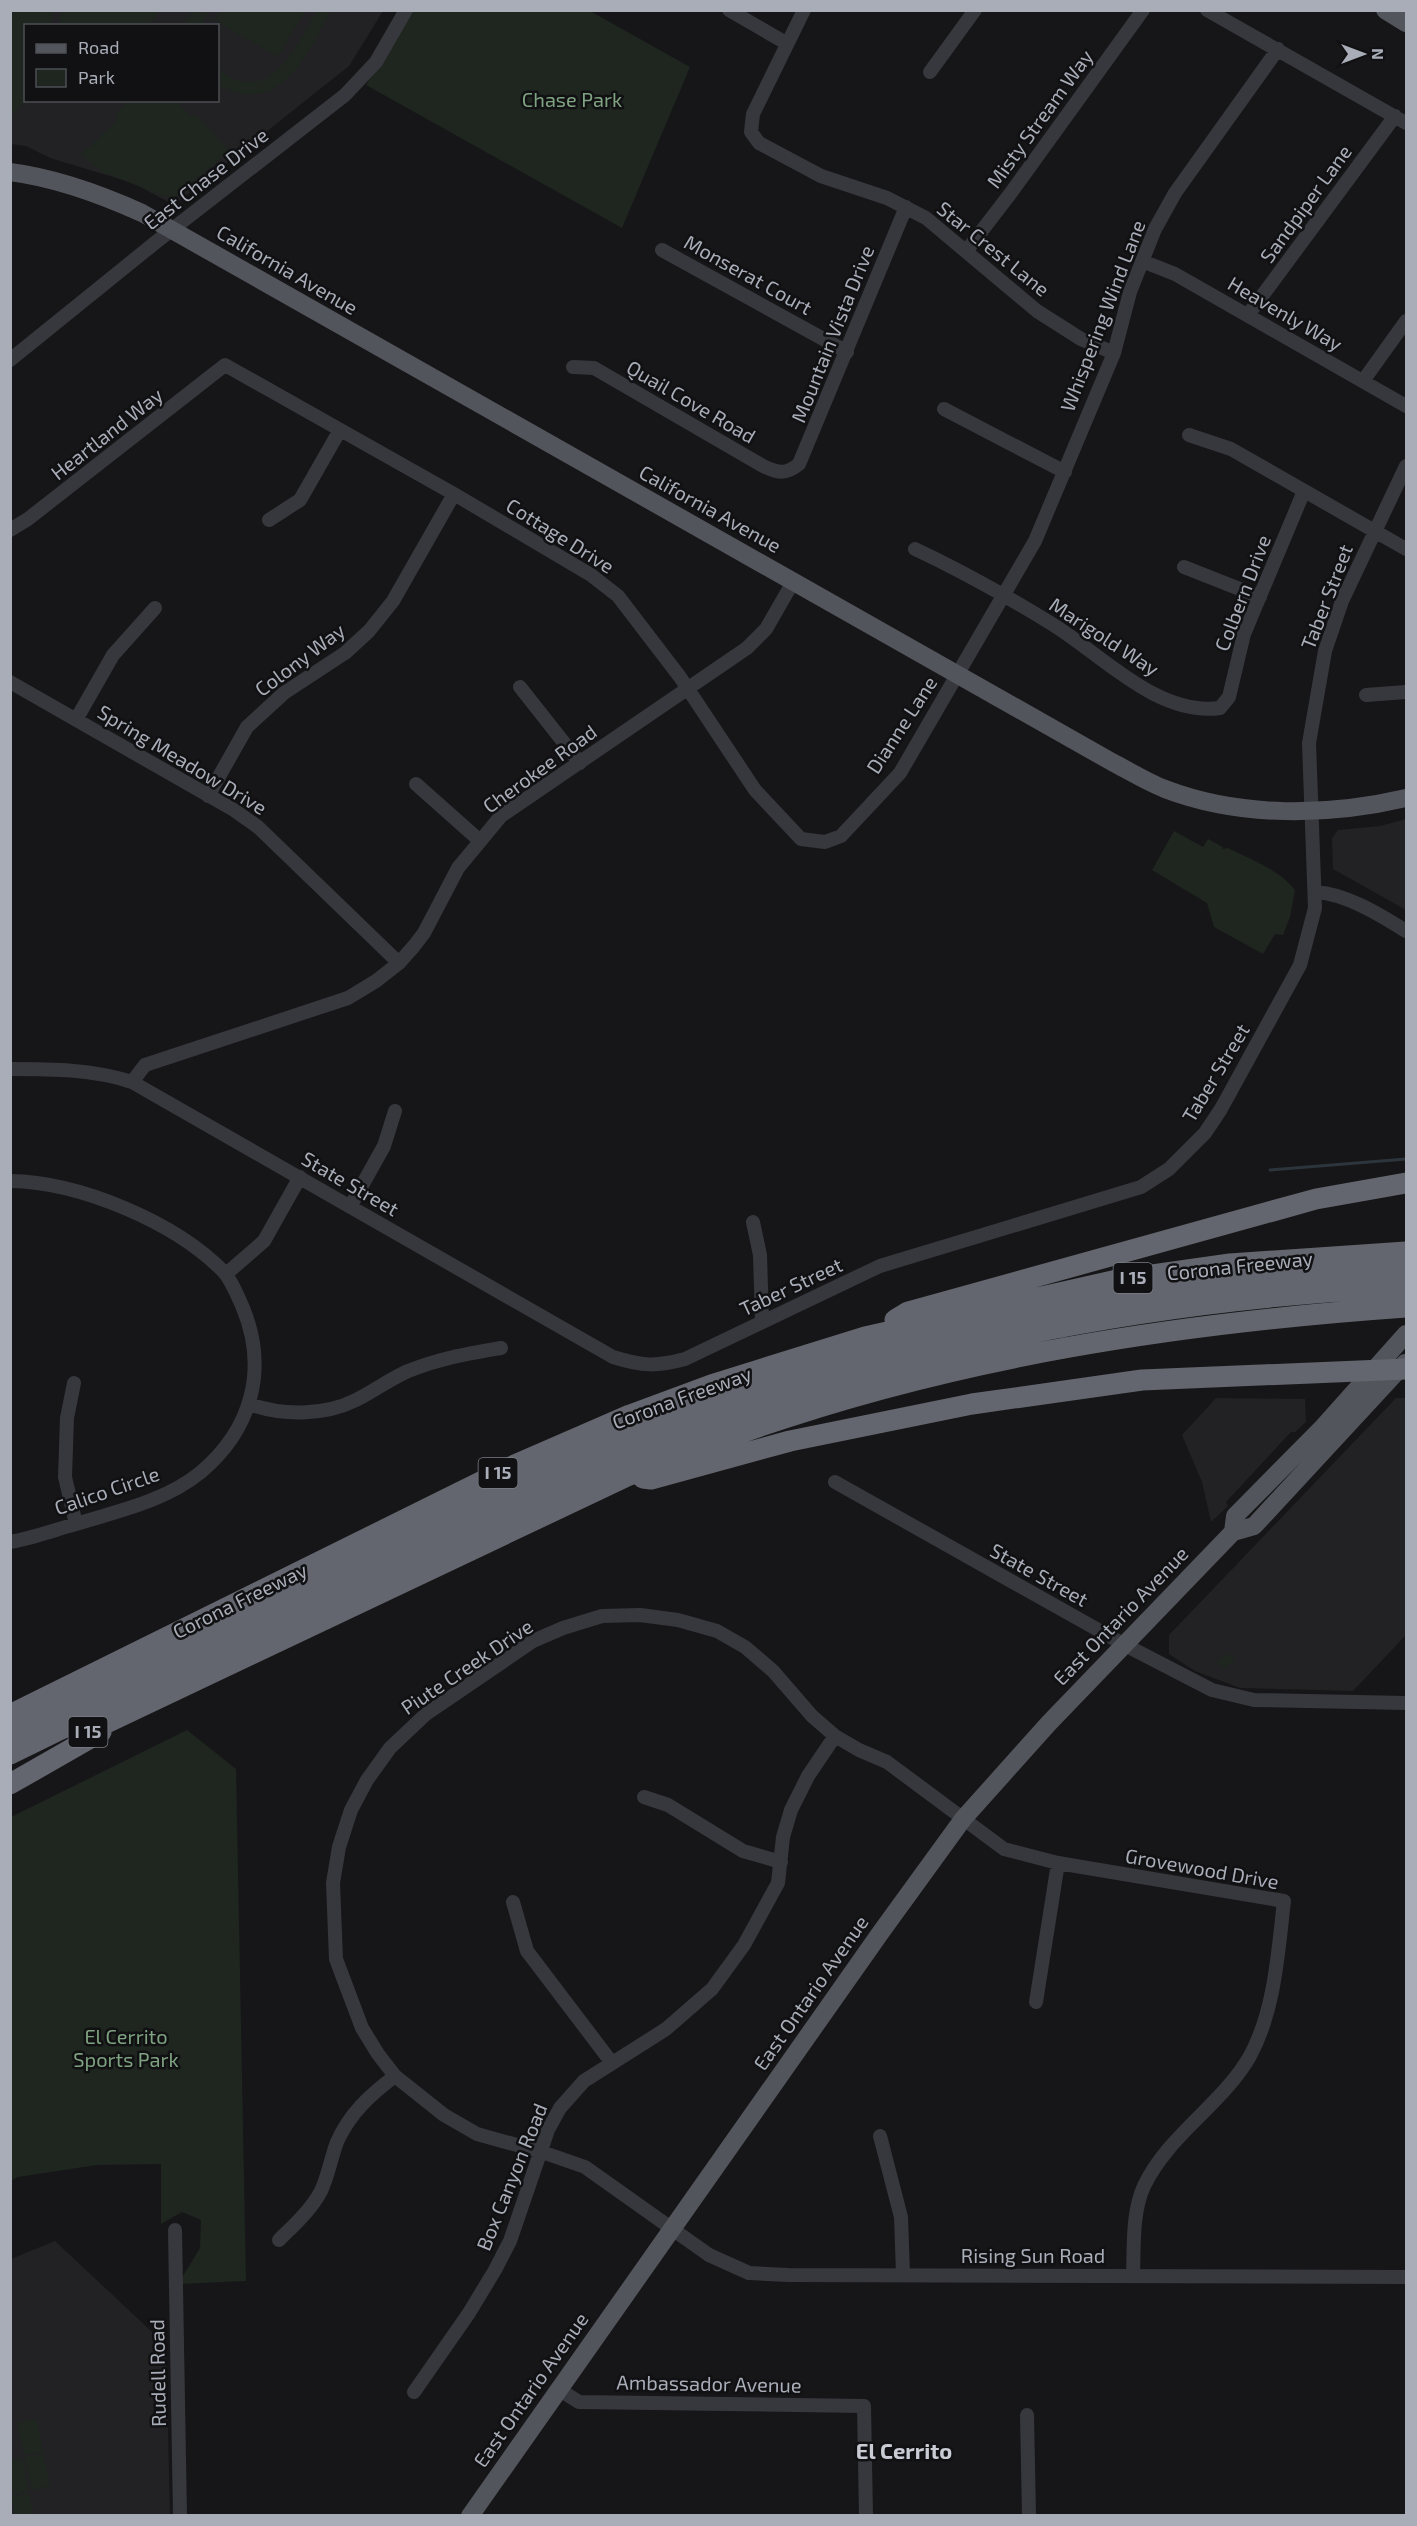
<svg xmlns="http://www.w3.org/2000/svg" width="1417" height="2526" viewBox="0 0 1417 2526" font-family="'Exo 2',sans-serif">
  <style>
    .built { fill: #222225; fill-rule: evenodd }
    .green { fill: #1e261f }
    .lines { fill: none; stroke-linecap: round; stroke-linejoin: round }
    .stream { stroke: #2c353c; stroke-width: 3 }
    .minor { stroke: #37383d; stroke-width: 14 }
    .major { stroke: #53555c; stroke-width: 18 }
    .highway { stroke: #63666e; stroke-width: 21 }
    .labels { text-anchor: middle; stroke-width: 5; stroke-linejoin: round; paint-order: stroke }
    .shield { fill: #111113; stroke: #7b7e86; stroke-width: 1.5 }
    .shield-label { font-size: 18px; font-weight: bold; fill: #a8adb8 }
    .park-label { font-size: 20px; fill: #7fa381; stroke: #111113 }
    .street-label { font-size: 20px; fill: #a8adb8; stroke: #111113 }
    .quarter-label { font-size: 22px; font-weight: bold; fill: #c9ccd4; stroke: #111113 }
  </style>
  <rect width="100%" height="100%" fill="#161618"/>
  <path class="built" d="M 11,11 L 383,11 L 349,66 L 174,205 L 133,183 L 50,158 L 26,146 L 11,144 ZM 26,26 L 218,26 L 218,100 L 26,100 Z
    M 1406,819 L 1406,910 L 1333,869 L 1332,838 L 1338,830 L 1380,826 Z
    M 1216,1398 L 1305,1399 L 1306,1422 L 1295,1432 L 1291,1432 L 1226,1502 L 1228,1506 L 1211,1522 L 1202,1482 L 1182,1435 Z
    M 1396,1398 L 1406,1398 L 1406,1635 L 1353,1691 L 1240,1688 L 1195,1671 L 1169,1654 L 1169,1635 Z
    M 55,2241 L 166,2345 L 170,2515 L 11,2516 L 11,2259 Z"/>
  <path class="green" d="M 11,10 L 53,11 L 51,25 L 26,26 L 27,101 L 11,115 Z
    M 193,10 L 208,11 L 202,25 L 184,25 Z
    M 220,10 L 305,10 L 305,11 L 278,57 L 214,20 Z
    M 317,10 L 331,11 C 307,54 280,119 218,85 L 218,69 C 269,110 296,47 317,10 Z
    M 61,11 L 61,10 L 160,11 L 149,25 L 59,25 Z
    M 413,11 L 590,11 L 690,67 L 622,228 L 366,85 Z
    M 131,100 L 176,101 L 191,117 L 195,114 L 230,151 L 172,199 L 102,172 L 81,155 L 118,119 L 115,114 Z
    M 1174,831 L 1203,847 L 1208,839 L 1223,847 L 1222,849 L 1228,848 C 1250,859 1280,870 1295,890 L 1290,917 L 1283,935 L 1275,934 L 1263,954 L 1214,927 L 1207,903 L 1152,870 Z
    M 1226,1653 L 1235,1660 L 1225,1668 L 1216,1664 Z
    M 187,1730 L 236,1769 L 246,2281 L 178,2284 L 200,2248 L 201,2220 L 182,2212 L 161,2224 L 161,2164 L 97,2165 L 18,2177 L 11,2181 L 11,1817 Z
    M 37,2419 L 43,2451 L 24,2455 L 17,2422 Z
    M 43,2453 L 50,2486 L 32,2490 L 24,2457 Z
    M 22,2458 L 29,2491 L 11,2495 L 11,2460 Z
    M 29,2493 L 34,2515 L 15,2515 L 11,2497 Z"/>
  <g class="lines">
    <path class="stream" d="M 1270,1170 L 1406,1159"/>
    <path class="minor" d="M 729,10 L 786,43
      M 804,10 L 753,114 L 751,132 L 759,143 L 821,176 L 887,198 L 926,218 L 1037,311 L 1081,339 L 1114,353
      M 1207,10 L 1406,123
      M 930,72 L 975,10
      M 662,250 L 847,352
      M 967,250 L 1010,194 L 1143,10
      M 1142,261 L 1175,274 L 1406,406
      M 1248,315 L 1395,116
      M 10,360 L 156,242 L 345,95 L 376,62 L 406,10
      M 573,367 L 594,368 L 763,466 C 778,473 786,475 799,464 L 906,207
      M 1363,381 L 1406,321
      M 944,409 L 1065,472
      M 1189,435 L 1231,449 L 1406,549
      M 269,520 L 300,500 L 340,430
      M 10,530 L 28,519 L 225,365 L 454,494 L 591,575 L 618,596 L 680,677 L 755,790 L 801,839 L 825,842 L 841,836 L 900,773 L 1035,541 L 1114,353 L 1130,292 L 1155,229 L 1175,193 L 1278,49
      M 915,549 C 962,571 1008,597 1052,624 C 1101,654 1158,717 1220,708 L 1229,697 L 1244,634 L 1304,491
      M 1184,567 L 1260,597
      M 10,682 L 234,810 L 258,827 L 399,963
      M 520,687 L 580,763
      M 1366,695 L 1406,692
      M 77,718 L 113,655 L 155,608
      M 416,784 L 479,840
      M 208,796 L 247,727 L 284,693 L 345,653 L 369,631 L 393,601 L 454,494
      M 1316,892 C 1347,894 1380,915 1406,931
      M 10,1069 C 51,1069 92,1069 132,1082 L 613,1357 C 642,1366 656,1367 685,1359 L 880,1266 L 1141,1187 L 1169,1169 L 1205,1133 L 1221,1109 L 1300,965 L 1315,908 L 1309,743 L 1325,651 L 1342,601 L 1406,466
      M 132,1082 L 145,1065 L 348,998 L 376,981 L 399,963 L 414,946 L 424,933 L 458,868 L 501,816 L 747,648 L 766,629 L 793,582
      M 10,1181 C 80,1182 175,1222 224,1272 C 232,1281 238,1297 243,1308 C 268,1369 252,1429 201,1472 C 166,1501 118,1511 76,1524 C 54,1530 33,1538 10,1542
      M 350,1207 L 384,1146 L 395,1111
      M 753,1222 L 760,1255 L 762,1321
      M 226,1274 L 264,1241 L 300,1177
      M 74,1383 L 67,1418 L 65,1477 L 76,1524
      M 249,1404 C 282,1416 324,1416 356,1400 C 374,1391 390,1379 408,1371 C 441,1358 466,1354 501,1348
      M 835,1482 L 1125,1645 L 1212,1690 L 1254,1700 L 1406,1703
      M 644,1797 L 668,1805 L 743,1851 L 781,1862
      M 513,1902 L 527,1951 L 612,2063
      M 1036,2002 L 1058,1863
      M 880,2136 L 901,2217 L 903,2274
      M 175,2230 L 180,2516
      M 279,2240 C 294,2225 311,2210 321,2191 C 328,2176 331,2158 337,2142 C 350,2113 370,2095 395,2076
      M 1133,2276 C 1134,2247 1132,2212 1144,2186 C 1169,2134 1222,2105 1250,2056 C 1275,2010 1278,1952 1284,1901 L 1058,1863 L 1004,1849 L 887,1762 L 859,1750 L 835,1736 L 812,1716 L 773,1671 L 745,1647 L 717,1631 L 678,1620 L 640,1615 L 602,1616 L 563,1628 L 533,1641 L 426,1714 L 390,1748 L 367,1780 L 351,1810 L 339,1847 L 333,1883 L 336,1959 L 362,2028 L 378,2054 L 395,2076 L 444,2115 L 477,2134 L 542,2152 L 585,2167 L 709,2255 L 749,2273 L 788,2275 L 1406,2277
      M 558,2389 L 579,2402 L 864,2406 L 866,2516
      M 414,2392 L 469,2313 L 495,2270 L 510,2241 L 548,2130 L 560,2108 L 584,2081 L 666,2029 L 712,1989 L 744,1945 L 778,1883 L 783,1837 L 791,1810 L 808,1776 L 835,1736
      M 1027,2415 L 1029,2516"/>
    <path class="major" d="M 1385,10 L 1406,23
      M 10,172 C 57,178 100,194 142,213 L 1112,762 C 1129,771 1147,782 1165,789 C 1241,818 1329,816 1406,798
      M 1233,1532 L 1235,1516 L 1323,1427 L 1406,1334
      M 470,2516 L 881,1932 L 963,1819 L 1049,1723 L 1233,1532 L 1254,1526 L 1405,1363"/>
    <path class="highway" d="M 895,1320 L 908,1312 L 1316,1199 L 1406,1183
      M 643,1478 L 651,1479 L 790,1441 L 972,1404 L 1142,1380 L 1406,1369
      M 10,1715 L 515,1465 L 630,1415 L 711,1385 L 865,1337 L 1117,1280 L 1230,1264 L 1406,1252
      M 10,1733 C 100,1688 190,1646 279,1602 C 424,1530 568,1458 720,1402 C 785,1377 853,1359 921,1342 C 1080,1301 1242,1276 1406,1268
      M 83,1734 L 625,1477 C 661,1461 698,1448 735,1435 C 951,1357 1178,1323 1406,1307
      M 10,1754 C 136,1692 261,1631 386,1570 C 482,1523 578,1474 678,1435 C 910,1346 1158,1299 1406,1287
      M 10,1784 L 101,1732"/>
  </g>
  <g class="labels">
    <g class="shield">
      <rect x="1113.5" y="1263" width="39" height="30" rx="4.5"/>
      <rect x="478.5" y="1458" width="39" height="30" rx="4.5"/>
      <rect x="68.5" y="1717" width="39" height="30" rx="4.5"/>
    </g>
    <g class="shield-label">
      <text x="1133" y="1284">I 15</text>
      <text x="498" y="1479">I 15</text>
      <text x="88" y="1738">I 15</text>
    </g>
    <g class="park-label">
      <text x="572" y="107">Chase Park</text>
      <text x="126" y="2044">El Cerrito<tspan x="126" dy="23">Sports Park</tspan></text>
    </g>
    <g class="street-label">
      <text transform="translate(1040 119) rotate(-54)" y="7">Misty Stream Way</text>
      <text transform="translate(206 179) rotate(-38)" y="7">East Chase Drive</text>
      <text transform="translate(1306 204) rotate(-54)" y="7">Sandpiper Lane</text>
      <text transform="translate(993 249) rotate(39)" y="7">Star Crest Lane</text>
      <text transform="translate(287 270) rotate(30)" y="7">California Avenue</text>
      <text transform="translate(748 275) rotate(29)" y="7">Monserat Court</text>
      <text transform="translate(1285 314) rotate(30)" y="7">Heavenly Way</text>
      <text transform="translate(1103 316) rotate(-69)" y="7">Whispering Wind Lane</text>
      <text transform="translate(833 334) rotate(-68)" y="7">Mountain Vista Drive</text>
      <text transform="translate(691 402) rotate(30)" y="7">Quail Cove Road</text>
      <text transform="translate(107 434) rotate(-38)" y="7">Heartland Way</text>
      <text transform="translate(710 509) rotate(29)" y="7">California Avenue</text>
      <text transform="translate(560 536) rotate(32)" y="7">Cottage Drive</text>
      <text transform="translate(1243 593) rotate(-69)" y="7">Colbern Drive</text>
      <text transform="translate(1327 597) rotate(-69)" y="7">Taber Street</text>
      <text transform="translate(1104 637) rotate(33)" y="7">Marigold Way</text>
      <text transform="translate(300 660) rotate(-37)" y="7">Colony Way</text>
      <text transform="translate(902 725) rotate(-57)" y="7">Dianne Lane</text>
      <text transform="translate(182 760) rotate(31)" y="7">Spring Meadow Drive</text>
      <text transform="translate(540 769) rotate(-36)" y="7">Cherokee Road</text>
      <text transform="translate(1216 1073) rotate(-59)" y="7">Taber Street</text>
      <text transform="translate(350 1184) rotate(30)" y="7">State Street</text>
      <text transform="translate(1240 1266) rotate(-6)" y="7">Corona Freeway</text>
      <text transform="translate(791 1287) rotate(-25)" y="7">Taber Street</text>
      <text transform="translate(682 1398) rotate(-20)" y="7">Corona Freeway</text>
      <text transform="translate(107 1491) rotate(-19)" y="7">Calico Circle</text>
      <text transform="translate(1039 1575) rotate(29)" y="7">State Street</text>
      <text transform="translate(240 1601) rotate(-26)" y="7">Corona Freeway</text>
      <text transform="translate(1121 1616) rotate(-46)" y="7">East Ontario Avenue</text>
      <text transform="translate(467 1667) rotate(-34)" y="7">Piute Creek Drive</text>
      <text transform="translate(1202 1869) rotate(10)" y="7">Grovewood Drive</text>
      <text transform="translate(811 1993) rotate(-55)" y="7">East Ontario Avenue</text>
      <text transform="translate(512 2177) rotate(-68)" y="7">Box Canyon Road</text>
      <text x="1033" y="2263">Rising Sun Road</text>
      <text transform="translate(158 2373) rotate(-91)" y="7">Rudell Road</text>
      <text transform="translate(709 2384) rotate(1)" y="7">Ambassador Avenue</text>
      <text transform="translate(531 2390) rotate(-55)" y="7">East Ontario Avenue</text>
    </g>
    <g class="quarter-label">
      <text x="904" y="2459">El Cerrito</text>
    </g>
  </g>
  <rect width="1417" height="2526" fill="none" stroke="#a8adb8" stroke-width="24"/>
  <rect x="24" y="24" width="195" height="78" fill="#111113" stroke="#4d4f55" stroke-width="1.5"/>
  <rect x="36" y="44" width="30" height="9" fill="#53555c" stroke="#4d4f55" stroke-width="1.5"/>
  <text x="78" y="54" font-size="18" fill="#a8adb8">Road</text>
  <rect x="36" y="69" width="30" height="18" fill="#1e261f" stroke="#4d4f55" stroke-width="1.5"/>
  <text x="78" y="84" font-size="18" fill="#a8adb8">Park</text>
  <g transform="translate(1363 54) rotate(90)" stroke="#111113" stroke-width="4.5" paint-order="stroke">
  <path d="M0-4.5L10 22L0 15L-10 22Z" fill="#a8adb8"/>
  <text y="-9" font-size="16" font-weight="bold" text-anchor="middle" fill="#a8adb8">N</text>
  </g>
</svg>
